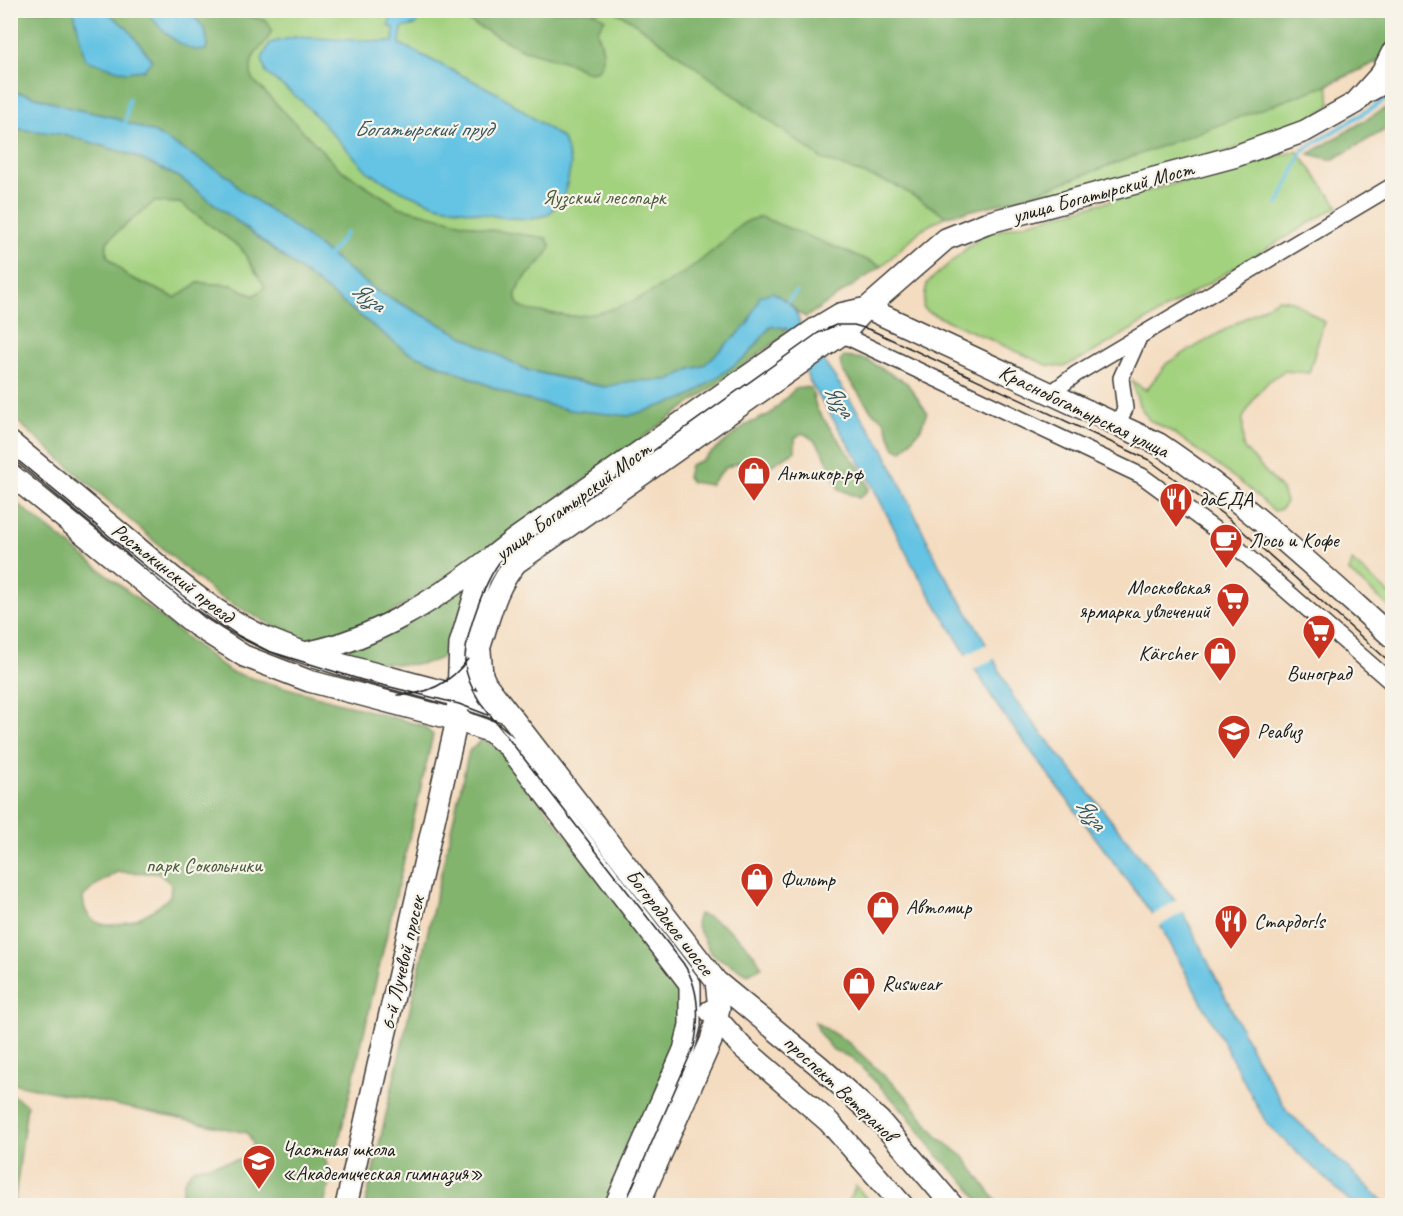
<svg xmlns="http://www.w3.org/2000/svg" width="1403" height="1216" viewBox="0 0 1403 1216" font-family="Caveat,sans-serif">
  <style>
    .green { fill: #a3d27f; stroke: #60774e; stroke-width: 1.5 }
    .forest { fill: #82b46e; stroke: #4f6845; stroke-width: 1.5; fill-rule: evenodd }
    .water { fill: #65c3e3; stroke: #407080; stroke-width: 1.5 }
    .pier { fill: #f4dcc0 }
    .lines { fill: none; stroke-linecap: round; stroke-linejoin: round }
    .stream { stroke: #65c3e3; stroke-width: 4 }
    .street-casing { stroke: #3c3935; stroke-width: 18 }
    .secondary-casing { stroke: #3c3935; stroke-width: 24 }
    .street { stroke: #fff; stroke-width: 15 }
    .secondary { stroke: #fff; stroke-width: 21 }
    .tram { stroke: #1c1c1c; stroke-width: 1.5 }
    .labels { text-anchor: middle; stroke-width: 4.5; stroke-linejoin: round; paint-order: stroke }
    .street-label { font-size: 21px; fill: #1c1c1c; stroke: #f7f3e8 }
    .park-label { font-size: 21px; fill: #4b5c3f; stroke: #f7f3e8 }
    .poi-label { font-size: 21px; fill: #1c1c1c; stroke: #f7f3e8; text-anchor: start }
    .water-label { font-size: 22px; font-style: italic; fill: #365662; stroke: #f7f3e8 }
  </style>
  <rect width="100%" height="100%" fill="#f7f3e8"/>
  <filter id="ink" filterUnits="userSpaceOnUse"><feTurbulence type="fractalNoise" baseFrequency=".0167" numOctaves="2"/><feDisplacementMap in="SourceGraphic" scale="12" xChannelSelector="R" yChannelSelector="G"/><feConvolveMatrix kernelMatrix="1 2 1 2 8 2 1 2 1" color-interpolation-filters="sRGB"/></filter>
  <filter id="wash" filterUnits="userSpaceOnUse"><feTurbulence type="fractalNoise" baseFrequency=".008" numOctaves="4" result="noise"/><feDisplacementMap in="SourceGraphic" scale="24" xChannelSelector="R" yChannelSelector="G"/><feGaussianBlur stdDeviation="1.35" result="paint"/><feColorMatrix in="noise" values="0 0 0 0 0 0 0 0 0 0 0 0 0 0 0 0 0 1.4 0 .05"/><feComposite in="paint" operator="in"/></filter>
  <g filter="url(#wash)">
    <rect width="100%" height="100%" fill="#f4dcc0"/>
    <path class="green" d="M 11,11 L 1392,11 L 1392,55 L 1328,85 L 1330,105 L 1301,127 L 1225,152 L 1016,207 L 1015,200 L 946,216 L 922,229 L 882,266 L 806,317 L 798,313 L 788,301 L 669,380 L 27,94 L 11,92 Z
      M 1297,151 L 1338,206 L 1087,356 L 1063,367 L 1047,365 L 928,312 L 923,307 L 927,283 L 982,235 Z
      M 154,202 L 180,203 L 241,248 L 265,287 L 254,296 L 232,285 L 198,283 L 176,298 L 127,276 L 107,256 C 107,252 106,246 107,242 C 109,237 146,209 154,202 Z
      M 1278,299 L 1293,301 L 1324,322 L 1309,373 L 1284,371 L 1268,382 L 1255,397 L 1243,418 L 1243,447 L 1282,490 L 1286,502 L 1281,509 L 1274,511 L 1248,488 L 1174,433 L 1149,420 L 1139,405 L 1132,381 L 1146,390 L 1167,363 Z
      M 1352,561 L 1392,596 L 1392,609 L 1349,572 Z
      M 856,1186 L 872,1205 L 873,1205 L 847,1205 Z"/>
    <path class="forest" d="M 1392,10 L 1392,34 L 1387,57 L 1327,85 L 1016,200 L 946,216 L 897,186 L 822,159 L 632,21 L 614,11 Z
      M 10,11 L 74,11 L 128,29 L 106,11 L 149,11 L 151,17 L 206,50 C 210,30 201,23 187,11 L 231,11 L 267,21 L 272,30 C 263,53 247,49 252,79 L 340,169 L 399,207 L 491,230 L 546,238 L 551,246 C 545,264 514,281 516,298 C 517,310 532,311 542,312 C 551,313 560,315 569,316 C 618,317 681,279 717,247 C 734,233 738,221 761,217 L 882,266 L 806,317 L 798,313 L 788,301 L 761,296 L 748,324 L 730,343 L 703,366 L 691,369 L 669,380 L 631,381 L 605,387 L 527,370 L 375,290 L 295,228 L 238,188 L 231,178 L 212,167 L 112,117 L 70,108 L 27,94 L 11,92 Z
      M 449,11 L 592,11 L 605,19 L 597,31 C 602,45 608,59 597,71 L 586,72 L 573,64 L 521,49 Z
      M 1392,104 L 1392,126 L 1332,160 L 1309,154 Z
      M 10,128 L 26,128 L 67,135 L 132,155 L 179,177 L 406,351 L 519,398 L 570,410 L 689,397 L 747,356 L 771,326 L 786,328 L 781,338 L 473,560 L 387,616 L 319,644 L 298,639 L 216,595 L 11,416 ZM 154,202 L 180,203 L 241,248 L 265,287 L 254,296 L 232,285 L 198,283 L 175,298 L 127,276 L 107,256 C 107,252 106,246 107,242 C 109,237 146,209 154,202 Z
      M 844,357 L 865,359 L 907,383 L 927,412 L 921,428 L 902,451 L 894,447 L 884,420 L 872,412 L 842,370 L 840,361 Z
      M 803,387 L 811,388 L 817,410 L 862,472 L 869,489 L 859,498 L 839,489 C 830,469 824,441 802,433 L 795,438 L 795,451 L 760,472 L 748,459 L 725,468 L 710,485 L 691,482 L 687,477 L 690,465 L 702,460 L 746,425 L 770,414 L 795,389 Z
      M 10,498 L 230,672 L 423,726 L 433,735 L 338,1145 L 325,1158 L 331,1178 L 324,1205 L 180,1205 L 184,1181 L 193,1168 L 247,1158 L 253,1144 L 247,1133 L 11,1083 ZM 117,872 L 158,873 L 171,884 L 170,896 C 150,919 85,947 83,897 L 96,885 Z
      M 469,585 C 463,605 459,629 450,648 C 436,676 363,662 340,652 Z
      M 483,739 L 503,753 L 669,969 L 682,991 L 679,1041 L 608,1205 L 365,1206 L 469,751 Z
      M 699,914 C 722,920 751,946 762,967 L 748,974 L 711,954 L 696,924 Z
      M 815,1022 L 849,1043 L 906,1096 L 938,1137 L 964,1157 L 999,1205 L 981,1205 L 968,1185 L 938,1156 L 905,1112 L 852,1058 L 833,1050 L 820,1034 Z
      M 11,1094 L 27,1105 L 14,1206 L 10,1205 Z"/>
    <path class="water" d="M 394,10 L 426,11 L 415,25 L 402,28 L 400,44 L 499,94 L 563,139 L 571,164 L 565,194 L 549,214 L 532,219 L 505,218 L 436,205 L 395,188 L 368,172 L 303,102 L 266,73 L 262,59 L 270,43 L 295,37 L 393,42 L 394,28 L 388,26 Z
      M 74,11 L 106,11 L 128,29 L 152,60 L 144,70 L 125,72 L 85,60 Z
      M 149,11 L 187,11 C 201,23 210,30 206,50 C 186,54 155,28 149,11 Z
      M 10,92 L 27,94 L 70,108 L 112,117 L 155,133 L 231,178 L 238,188 L 295,228 L 375,290 L 527,370 L 579,382 L 605,387 L 631,381 L 669,380 L 691,369 L 703,366 L 748,324 L 760,296 L 772,292 C 788,301 798,308 800,326 L 884,450 L 940,567 L 981,634 L 1013,697 L 1181,908 L 1256,1058 L 1287,1111 L 1387,1205 L 1354,1205 L 1267,1124 L 1159,923 L 998,707 L 914,568 L 864,469 L 810,382 L 786,328 L 771,326 L 747,356 L 689,397 L 629,416 L 570,410 L 519,398 L 406,351 L 179,177 L 132,155 L 67,135 L 11,128 Z"/>
    <path class="pier" d="M 989,643 L 996,658 L 972,670 L 964,656 Z
      M 1178,899 L 1186,910 L 1158,927 L 1151,916 Z"/>
    <g class="lines">
      <path class="stream" d="M 125,125 L 129,99
        M 1278,205 L 1303,150 L 1392,96
        M 327,259 L 346,233
        M 788,301 L 796,292"/>
    </g>
  </g>
  <g filter="url(#ink)">
    <g class="lines">
      <defs>
        <path id="street" d="M 1366,96 L 1392,82
          M 836,328 L 841,334 L 1142,476 L 1224,536 L 1392,683
          M 1050,394 L 1076,374 L 1392,186
          M 1117,424 L 1125,409 L 1121,378 L 1138,340"/>
        <path id="secondary" d="M 867,308 L 1159,444 C 1243,500 1317,570 1392,637
          M 10,442 C 51,476 92,510 133,544 C 175,580 220,619 271,640 C 347,672 430,683 506,712
          M 10,474 L 197,626 L 244,656 L 309,681 L 457,720 L 491,732 L 509,747 L 690,984 L 690,1025 L 684,1050 L 615,1206
          M 480,651 L 482,675 L 486,684 L 716,981 L 719,1008 L 711,1041 L 638,1206
          M 309,652 C 374,639 435,600 488,560
          M 460,695 C 467,679 475,663 480,646 C 490,616 495,588 516,563 L 845,332 L 867,308 L 946,239 L 986,223 L 1233,157 L 1305,131 L 1355,103 L 1382,73 L 1392,53
          M 716,981 L 818,1065 L 880,1121 L 953,1206
          M 710,1011 L 741,1046 L 829,1122 L 903,1206
          M 346,1206 L 457,720 L 460,644 L 480,578 L 493,556 L 515,539 L 815,329 L 840,314 L 867,308"/>
      </defs>
      <use href="#street" class="street-casing"/>
      <use href="#secondary" class="secondary-casing"/>
      <use href="#street" class="street"/>
      <use href="#secondary" class="secondary"/>
      <path class="tram" d="M 10,454 L 149,569 L 205,613 L 239,636 L 268,651 L 362,680 L 459,704 L 488,715
        M 397,695 C 427,695 450,684 468,659
        M 624,1206 L 694,1046 C 700,1017 700,988 683,963 L 480,702 C 473,691 466,677 465,663 C 464,637 485,579 502,559 L 818,333 L 836,325 L 854,325 L 871,330 L 1149,460 L 1228,518 L 1392,664"/>
    </g>
  </g>
  <defs>
    <symbol id="shop-pin" viewBox="-11 -11 22 30"><path d="M0 17L-7.5 6A9.5 9.5 0 1 1 7.5 6Z" fill="#c8321e" stroke="#f7f3e8"/><path d="M-5-2.5h2.3a2.7 3.5 0 0 1 5.4 0H5L5.5 6h-11ZM-1.5-2.5h3a1.5 2.3 0 0 0-3 0Z" fill="#fff"/></symbol>
    <symbol id="restaurant-pin" viewBox="-11 -11 22 30"><path d="M0 17L-7.5 6A9.5 9.5 0 1 1 7.5 6Z" fill="#c8321e" stroke="#f7f3e8"/><path d="M-5-6h1v4h1v-4h1v4h1v-4h1v5L-1.5 .5V6h-2V.5L-5-1ZM5-6V6H3V1.5H1.5Q1.5-4 5-6Z" fill="#fff"/></symbol>
    <symbol id="cafe-pin" viewBox="-11 -11 22 30"><path d="M0 17L-7.5 6A9.5 9.5 0 1 1 7.5 6Z" fill="#c8321e" stroke="#f7f3e8"/><path d="M-5.5-4.5H6V0H3Q3 3.5 0 3.5H-2.5Q-5.5 3.5-5.5 0ZM3-3.2v2h1.7v-2ZM-6 4.5H4V6H-6Z" fill="#fff"/></symbol>
    <symbol id="supermarket-pin" viewBox="-11 -11 22 30"><path d="M0 17L-7.5 6A9.5 9.5 0 1 1 7.5 6Z" fill="#c8321e" stroke="#f7f3e8"/><path d="M-6-5.5h2.5l.6 2H6L4.5 2H-2.5L-4.4-4H-6ZM-1.5 3.2a1.3 1.3 0 1 0 .1 0ZM3 3.2a1.3 1.3 0 1 0 .1 0Z" fill="#fff"/></symbol>
    <symbol id="university-pin" viewBox="-11 -11 22 30"><path d="M0 17L-7.5 6A9.5 9.5 0 1 1 7.5 6Z" fill="#c8321e" stroke="#f7f3e8"/><path d="M0-5L7-2L0 1L-7-2ZM-4 1L0 2.5L4 1V4Q0 6-4 4Z" fill="#fff"/></symbol>
    <symbol id="school-pin" viewBox="-11 -11 22 30"><path d="M0 17L-7.5 6A9.5 9.5 0 1 1 7.5 6Z" fill="#c8321e" stroke="#f7f3e8"/><path d="M0-5L7-2L0 1L-7-2ZM-4 1L0 2.5L4 1V4Q0 6-4 4Z" fill="#fff"/></symbol>
  </defs>
  <g fill-rule="evenodd">
    <use href="#shop-pin" x="735" y="454" width="38" height="52"/>
    <use href="#restaurant-pin" x="1157" y="480" width="38" height="52"/>
    <use href="#cafe-pin" x="1207" y="521" width="38" height="52"/>
    <use href="#supermarket-pin" x="1214" y="580" width="38" height="52"/>
    <use href="#supermarket-pin" x="1300" y="612" width="38" height="52"/>
    <use href="#shop-pin" x="1201" y="634" width="38" height="52"/>
    <use href="#university-pin" x="1215" y="712" width="38" height="52"/>
    <use href="#shop-pin" x="738" y="860" width="38" height="52"/>
    <use href="#shop-pin" x="864" y="888" width="38" height="52"/>
    <use href="#restaurant-pin" x="1212" y="902" width="38" height="52"/>
    <use href="#shop-pin" x="840" y="964" width="38" height="52"/>
    <use href="#school-pin" x="240" y="1142" width="38" height="52"/>
  </g>
  <g class="labels">
    <g class="street-label">
      <text transform="translate(1103 192) rotate(-15)" y="7">улица Богатырский Мост</text>
      <text transform="translate(1084 411) rotate(26)" y="7">Краснобогатырская улица</text>
      <text transform="translate(573 501) rotate(-36)" y="7">улица Богатырский Мост</text>
      <text transform="translate(173 573) rotate(38)" y="7">Ростокинский проезд</text>
      <text transform="translate(670 922) rotate(52)" y="7">Богородское шоссе</text>
      <text transform="translate(402 963) rotate(-77)" y="7">6-й Лучевой просек</text>
      <text transform="translate(840 1088) rotate(43)" y="7">проспект Ветеранов</text>
    </g>
    <g class="park-label">
      <text x="604" y="204">Яузский лесопарк</text>
      <text x="204" y="872">парк Сокольники</text>
    </g>
    <g class="poi-label">
      <text x="777" y="480">Антикор.рф</text>
      <text x="1199" y="506">даЕДА</text>
      <text x="1249" y="547">Лось и Кофе</text>
      <text x="1210" y="594" text-anchor="end">Московская<tspan x="1210" dy="24">ярмарка увлечений</tspan></text>
      <text x="1197" y="660" text-anchor="end">Kärcher</text>
      <text x="1319" y="680" text-anchor="middle">Виноград</text>
      <text x="1257" y="738">Реавиз</text>
      <text x="780" y="886">Фильтр</text>
      <text x="906" y="914">Автомир</text>
      <text x="1254" y="928">Стардог!s</text>
      <text x="882" y="990">Ruswear</text>
      <text x="282" y="1156">Частная школа<tspan x="282" dy="24">«Академическая гимназия»</tspan></text>
    </g>
    <g class="water-label">
      <text x="423" y="136">Богатырский пруд</text>
      <text transform="translate(369 296) rotate(36)" y="8">Яуза</text>
      <text transform="translate(840 400) rotate(56)" y="8">Яуза</text>
      <text transform="translate(1092 813) rotate(52)" y="8">Яуза</text>
    </g>
  </g>
  <rect width="1403" height="1216" fill="none" stroke="#f7f3e8" stroke-width="36"/>
</svg>
